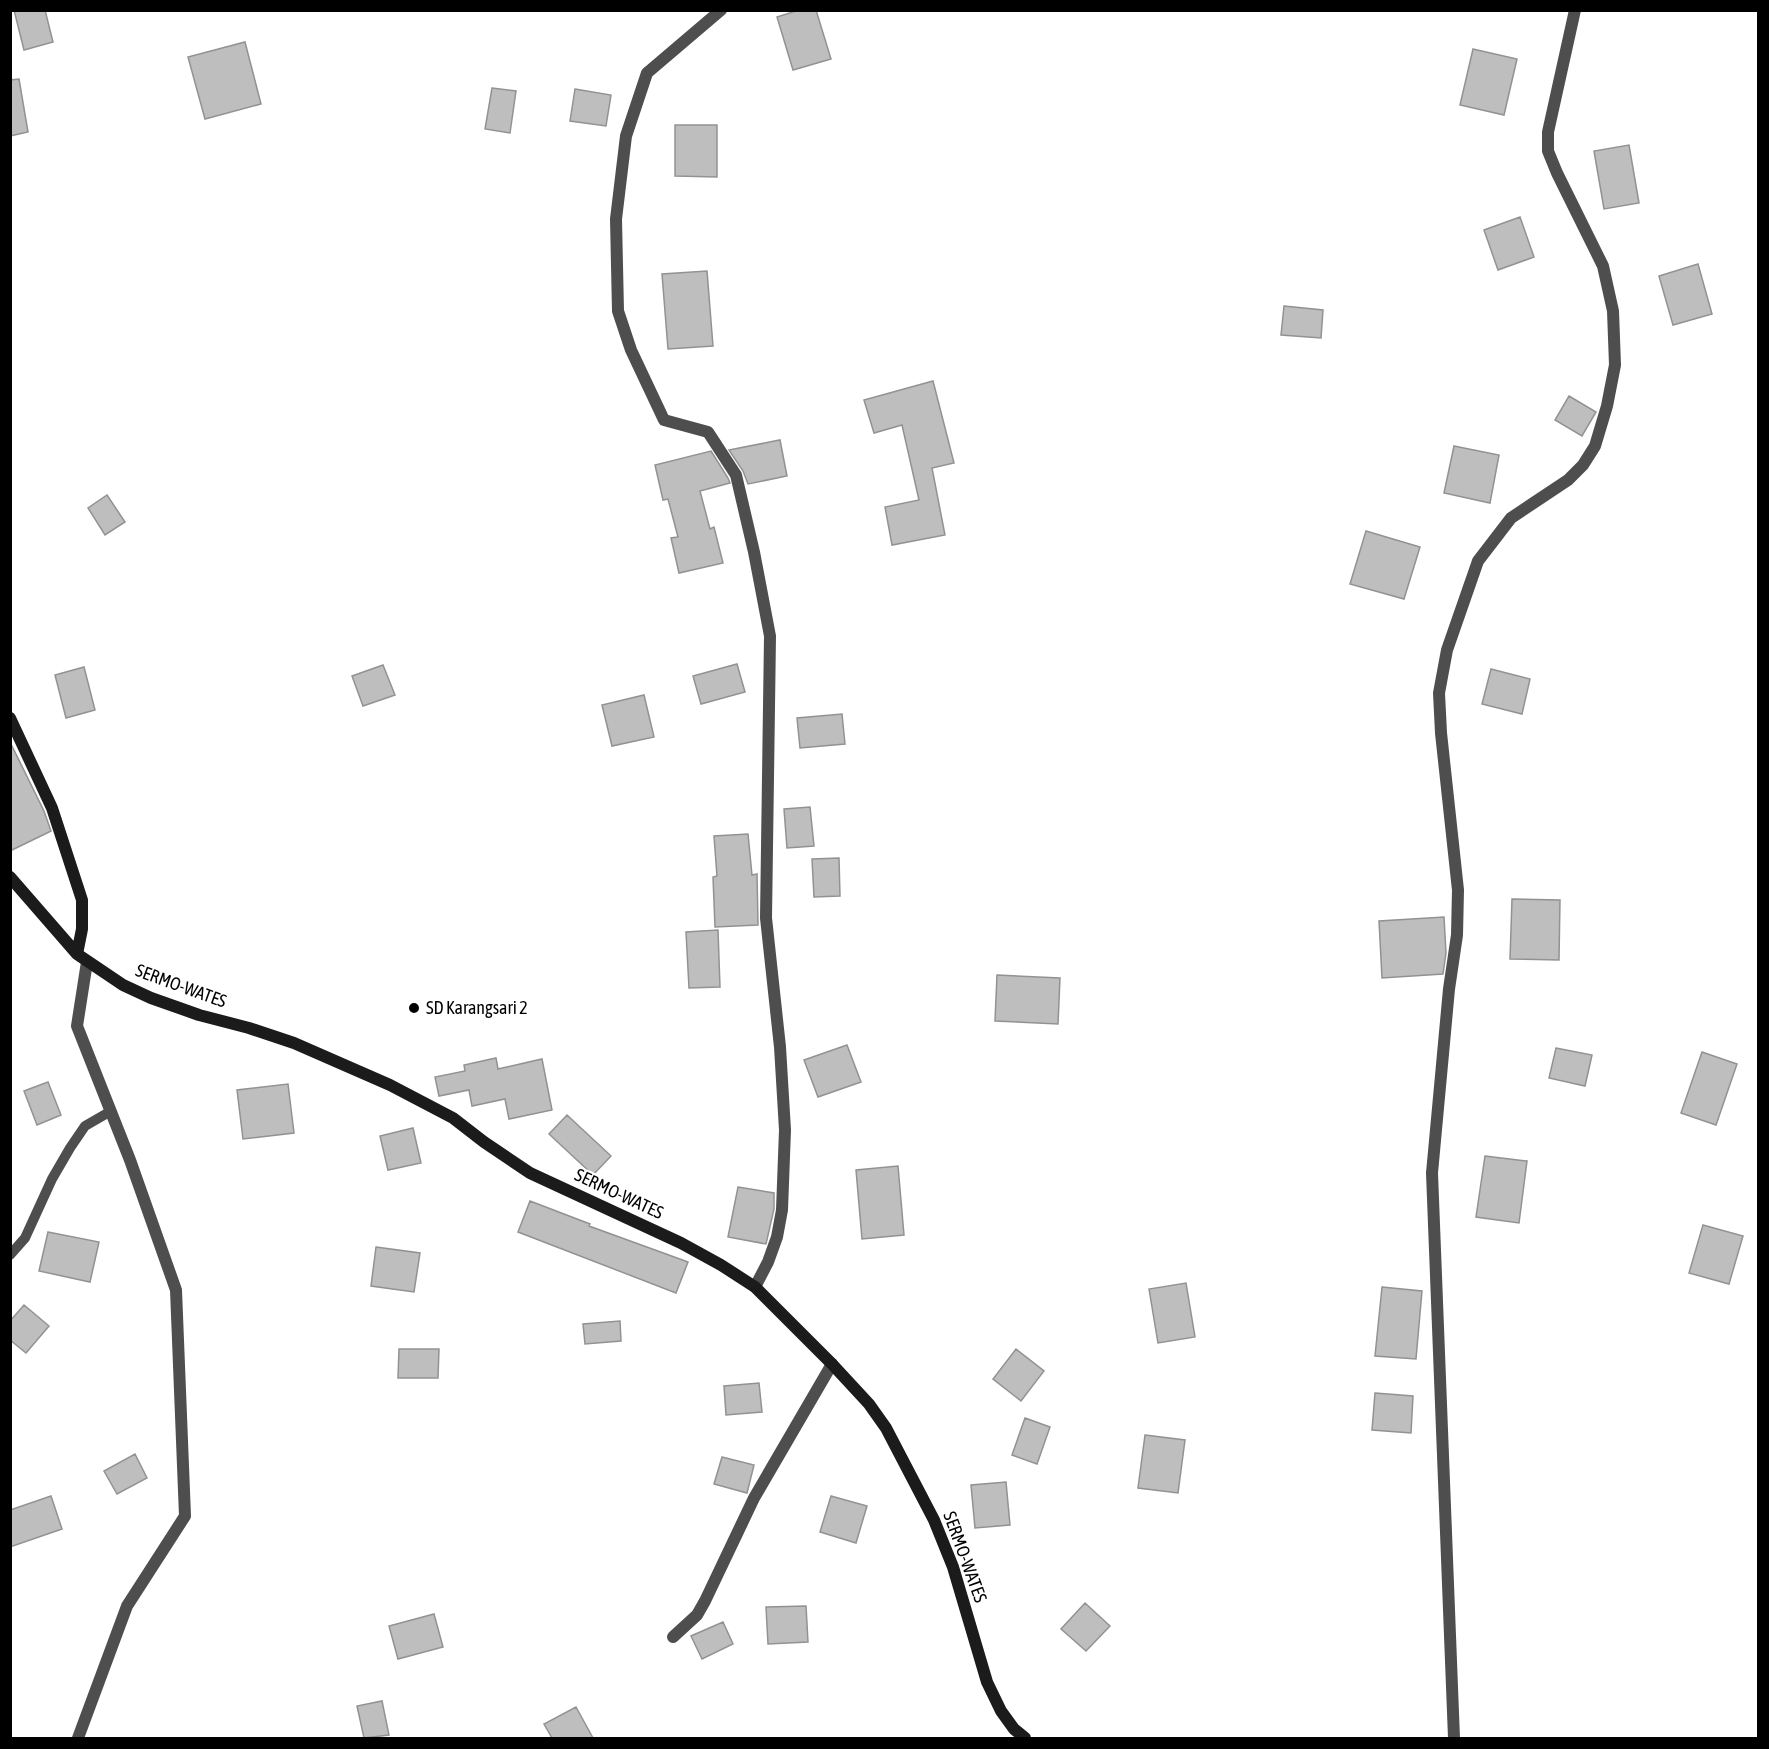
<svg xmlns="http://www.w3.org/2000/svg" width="1769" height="1749" viewBox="0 0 1769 1749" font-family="'Asap Condensed',sans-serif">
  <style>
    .building { fill: #bebebe; stroke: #929292; stroke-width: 1.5 }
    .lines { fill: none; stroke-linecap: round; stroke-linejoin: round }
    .lane { stroke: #4e4e4e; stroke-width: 10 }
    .street { stroke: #4e4e4e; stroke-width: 12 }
    .secondary { stroke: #1b1b1b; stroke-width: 12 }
    .poi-dot { fill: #000; stroke: #fff; stroke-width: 2 }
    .labels { text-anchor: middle; stroke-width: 4.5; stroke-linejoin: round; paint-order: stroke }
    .street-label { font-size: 18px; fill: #000; stroke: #fff }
    .poi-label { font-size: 18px; fill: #000; stroke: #fff; text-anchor: start }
  </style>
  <rect width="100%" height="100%" fill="#fff"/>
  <path class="building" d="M 14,10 L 45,10 L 53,42 L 24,50 Z
    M 799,10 L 816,10 L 831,59 L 793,70 L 777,17 Z
    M 245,42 L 261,104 L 205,119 L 188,57 Z
    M 1473,49 L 1517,59 L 1504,115 L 1460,105 Z
    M 19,79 L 28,132 L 10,136 L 10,80 Z
    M 492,88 L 516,91 L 510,133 L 485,129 Z
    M 575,89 L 611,95 L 606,126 L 570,121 Z
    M 675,125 L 717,125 L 717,177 L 675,176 Z
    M 1629,145 L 1639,203 L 1604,209 L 1594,151 Z
    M 1520,217 L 1534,257 L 1498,270 L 1484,230 Z
    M 1698,264 L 1712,314 L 1673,325 L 1659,276 Z
    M 707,271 L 713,346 L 668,349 L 662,274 Z
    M 1284,306 L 1323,310 L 1321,338 L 1281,335 Z
    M 933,381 L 954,463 L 932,468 L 945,535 L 892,545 L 885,507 L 919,500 L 902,425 L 874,433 L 864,400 Z
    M 1569,396 L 1596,412 L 1582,436 L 1555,420 Z
    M 780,440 L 787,476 L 748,484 L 743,471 L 729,450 Z
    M 1454,446 L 1499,455 L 1490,503 L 1444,493 Z
    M 711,451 L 728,478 L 730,483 L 700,491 L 710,529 L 714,527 L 723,563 L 679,573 L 671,538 L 678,537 L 668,499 L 663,500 L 655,465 Z
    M 107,495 L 125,522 L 105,535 L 88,508 Z
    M 1366,531 L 1420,547 L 1404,599 L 1350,584 Z
    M 737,664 L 745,692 L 701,704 L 693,676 Z
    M 383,665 L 395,695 L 363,706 L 352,676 Z
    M 84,667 L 95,710 L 66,718 L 55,675 Z
    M 1491,669 L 1530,679 L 1522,714 L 1482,704 Z
    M 644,695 L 654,737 L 612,746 L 602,705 Z
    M 842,714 L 845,744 L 800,748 L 797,718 Z
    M 10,742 L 44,811 L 51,831 L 10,851 Z
    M 810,807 L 814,846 L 787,848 L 784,809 Z
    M 748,834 L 752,875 L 757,874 L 758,925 L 715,927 L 713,877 L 717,876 L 714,836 Z
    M 839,858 L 840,896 L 814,897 L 812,859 Z
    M 1512,899 L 1560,900 L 1559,960 L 1510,959 Z
    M 1444,917 L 1446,953 L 1443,974 L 1382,978 L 1379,921 Z
    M 718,930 L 720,987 L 689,988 L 686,932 Z
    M 997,975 L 1060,978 L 1058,1024 L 995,1021 Z
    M 847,1045 L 861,1082 L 818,1097 L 804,1060 Z
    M 1556,1048 L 1592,1055 L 1585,1086 L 1549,1078 Z
    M 1702,1052 L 1737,1064 L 1716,1125 L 1681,1113 Z
    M 496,1058 L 498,1069 L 542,1059 L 552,1110 L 509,1119 L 505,1099 L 472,1106 L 469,1090 L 439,1096 L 435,1077 L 465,1071 L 464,1065 Z
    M 48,1082 L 61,1115 L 37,1125 L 24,1091 Z
    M 288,1084 L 294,1133 L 243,1139 L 237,1090 Z
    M 567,1115 L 611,1156 L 593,1175 L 549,1134 Z
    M 413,1128 L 421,1163 L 388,1170 L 380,1136 Z
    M 1485,1156 L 1527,1161 L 1519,1223 L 1476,1217 Z
    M 898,1166 L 904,1235 L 862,1239 L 856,1170 Z
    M 738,1187 L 774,1193 L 774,1209 L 766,1244 L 728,1237 Z
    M 530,1201 L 590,1224 L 589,1226 L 688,1262 L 676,1293 L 518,1232 Z
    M 1703,1225 L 1743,1236 L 1729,1284 L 1689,1273 Z
    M 48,1232 L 99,1242 L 90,1282 L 39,1271 Z
    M 376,1247 L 420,1253 L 414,1292 L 371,1286 Z
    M 1186,1283 L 1195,1337 L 1158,1343 L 1149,1289 Z
    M 1382,1287 L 1422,1291 L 1416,1359 L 1375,1356 Z
    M 24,1305 L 49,1326 L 26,1353 L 10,1340 L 10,1321 Z
    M 620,1321 L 621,1341 L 585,1344 L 583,1324 Z
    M 399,1349 L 439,1349 L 438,1378 L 398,1378 Z
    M 1016,1349 L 1044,1371 L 1021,1401 L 993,1379 Z
    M 759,1383 L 762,1412 L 726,1415 L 724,1386 Z
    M 1375,1393 L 1413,1396 L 1411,1433 L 1372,1430 Z
    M 1025,1418 L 1050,1427 L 1037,1464 L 1012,1455 Z
    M 1145,1435 L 1185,1440 L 1178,1493 L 1138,1488 Z
    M 135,1454 L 147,1478 L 117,1494 L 104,1471 Z
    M 722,1457 L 754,1465 L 747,1493 L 714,1484 Z
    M 1006,1482 L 1010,1525 L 975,1528 L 971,1485 Z
    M 51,1496 L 62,1529 L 10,1547 L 10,1510 Z
    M 831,1496 L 867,1506 L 856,1543 L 820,1532 Z
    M 1085,1603 L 1110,1626 L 1086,1651 L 1061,1629 Z
    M 806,1606 L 808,1642 L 768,1644 L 766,1607 Z
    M 434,1614 L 443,1647 L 398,1659 L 389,1626 Z
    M 723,1622 L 733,1644 L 702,1659 L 691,1636 Z
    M 382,1701 L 389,1735 L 364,1738 L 357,1706 Z
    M 576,1707 L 593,1738 L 552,1738 L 544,1724 Z"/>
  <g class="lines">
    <path class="lane" d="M 10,1255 L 25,1238 L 52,1179 L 70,1148 L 85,1126 L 111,1111"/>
    <path class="street" d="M 721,10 L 647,73 L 626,136 L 616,219 L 618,311 L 631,350 L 664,420 L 708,432 L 736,475 L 754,552 L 770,636 L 766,918 L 780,1047 L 785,1130 L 782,1210 L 777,1237 L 768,1262 L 755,1287
      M 673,1637 L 697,1615 L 705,1601 L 754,1498 L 832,1364
      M 78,1738 L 127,1606 L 185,1516 L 176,1290 L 130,1160 L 77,1026 L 87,962
      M 1454,1738 L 1432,1173 L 1449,989 L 1457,935 L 1458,890 L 1441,733 L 1439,693 L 1447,650 L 1478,561 L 1511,518 L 1568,480 L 1583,465 L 1595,446 L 1607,406 L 1615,365 L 1613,311 L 1603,266 L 1557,173 L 1548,151 L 1548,132 L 1575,10"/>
    <path class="secondary" d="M 10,718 L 52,808 L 82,900 L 82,929 L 77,954
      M 10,877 L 77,954 L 123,985 L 151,998 L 199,1015 L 249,1028 L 294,1043 L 390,1085 L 453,1118 L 484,1142 L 530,1173 L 681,1243 L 721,1265 L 755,1287 L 832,1364 L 869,1404 L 886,1428 L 934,1520 L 953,1567 L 987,1682 L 1001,1711 L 1014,1729 L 1025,1738"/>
  </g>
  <circle class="poi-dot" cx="414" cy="1008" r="6"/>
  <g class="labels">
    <g class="street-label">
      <text transform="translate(181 986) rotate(20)" y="6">SERMO-WATES</text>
      <text transform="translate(619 1194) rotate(25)" y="6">SERMO-WATES</text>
      <text transform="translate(965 1557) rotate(70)" y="6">SERMO-WATES</text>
    </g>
    <g class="poi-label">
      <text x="426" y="1014">SD Karangsari 2</text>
    </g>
  </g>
  <rect width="1769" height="1749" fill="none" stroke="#000000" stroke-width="24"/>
</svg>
